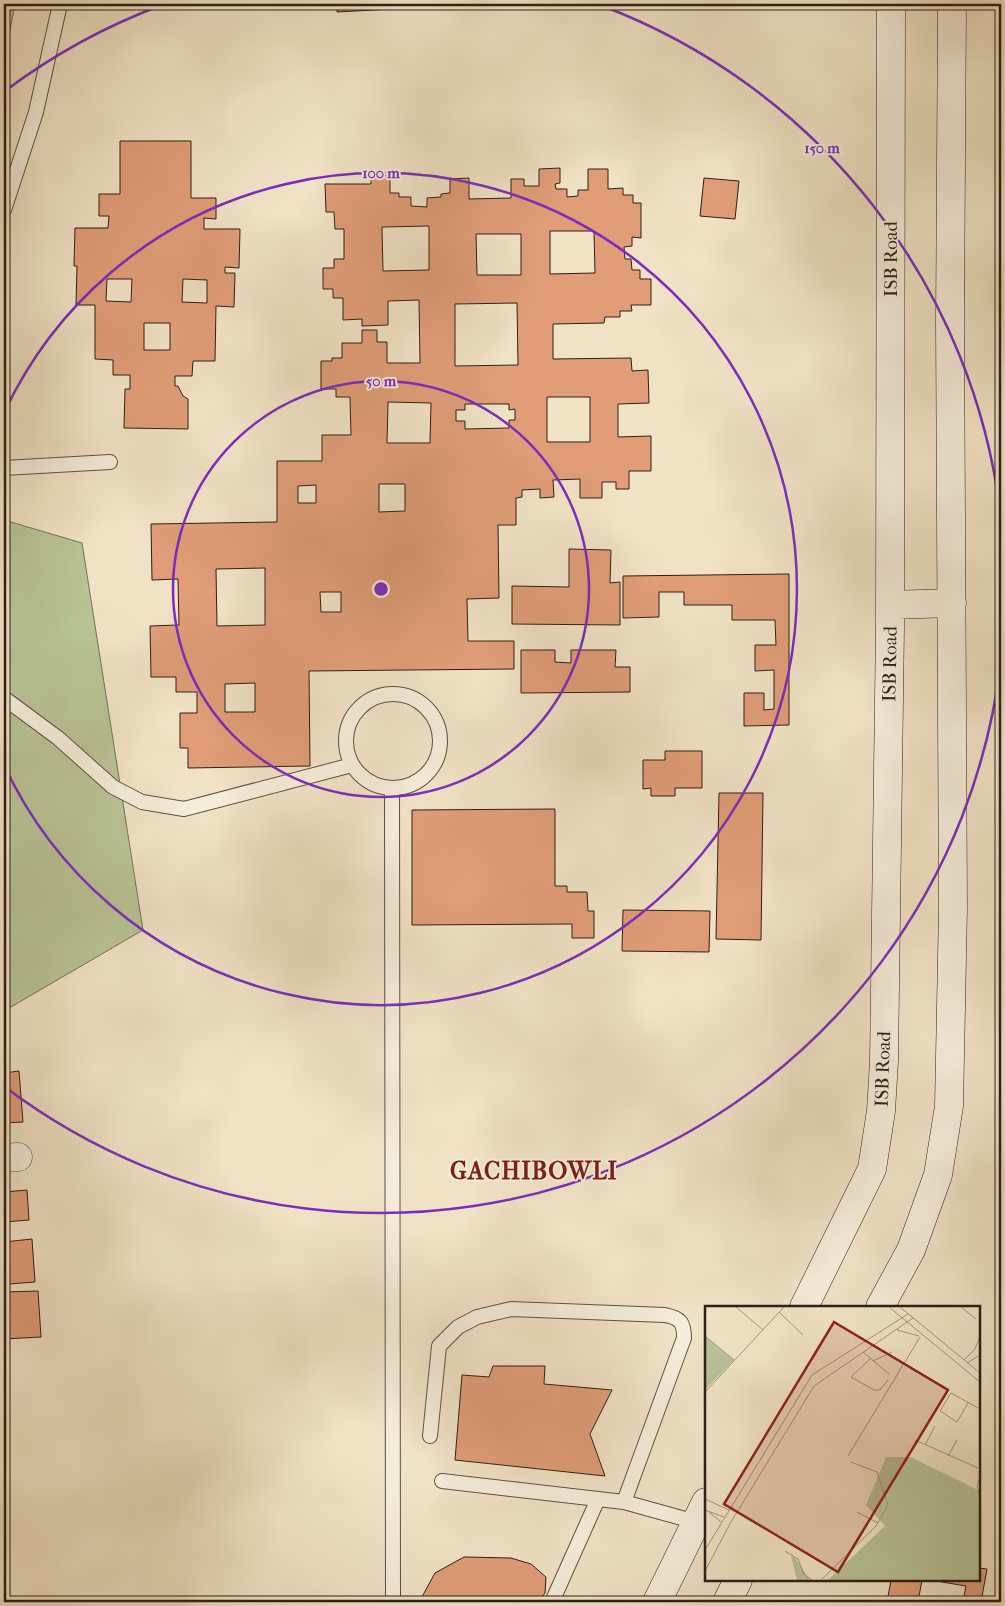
<svg xmlns="http://www.w3.org/2000/svg" width="1005" height="1606" viewBox="0 0 1005 1606" font-family="'IM FELL French Canon',serif">
  <style>
    .green { fill: #b8c396; stroke: #737158 }
    .building { fill: #e09d78; stroke: #2e1f19; fill-rule: evenodd }
    .lines { fill: none; stroke-linecap: round; stroke-linejoin: round }
    .service-casing { stroke: #5e5044; stroke-width: 16 }
    .minor-casing { stroke: #5e5044; stroke-width: 29 }
    .secondary-casing { stroke: #2e1f19; stroke-width: 29 }
    .service { stroke: #f5ecd9; stroke-width: 14 }
    .minor { stroke: #f5ecd9; stroke-width: 28 }
    .secondary { stroke: #f5ecd9; stroke-width: 28 }
    .ring { fill: none; stroke: #7b2cbf; stroke-width: 2.5 }
    .labels { text-anchor: middle; stroke-width: 4; stroke-linejoin: round; paint-order: stroke }
    .street-label { font-size: 19px; fill: #2e1f19; stroke: #f5ecd9 }
    .district-label { font-size: 24px; font-weight: bold; letter-spacing: 1px; fill: #7a1f14; stroke: #f5ecd9 }
    .inset-road { fill: none; stroke: #a29480; stroke-width: 1 }
    .view { fill: #8f2418; fill-opacity: 0.15; stroke: #8f2418; stroke-width: 2.5 }
    .inset-edge { fill: none; stroke: #2e1f19; stroke-width: 2.5 }
    .centre { fill: #7b2cbf; stroke: #f5ecd9; stroke-width: 2.5 }
    .ring-label { font-size: 15px; text-anchor: middle; font-weight: bold; fill: #7b2cbf; stroke: #f5ecd9; stroke-width: 4; stroke-linejoin: round; paint-order: stroke }
  </style>
  <rect width="100%" height="100%" fill="#f0e2c5"/>
  <filter id="stains"><feTurbulence type="fractalNoise" baseFrequency=".004" numOctaves="4"/><feColorMatrix values="0 0 0 0 .2 0 0 0 0 .09 0 0 0 0 .02 0 0 0 .5 -.17"/></filter>
  <radialGradient id="worn" r=".72"><stop offset=".6" stop-color="#630" stop-opacity="0"/><stop offset="1" stop-color="#630" stop-opacity=".3"/></radialGradient>
  <path class="green" d="M 4,4 L 15,4 L 4,61 Z
    M 4,520 L 82,543 L 143,930 L 4,1011 Z"/>
  <path class="building" d="M 337,4 L 410,4 L 410,8 L 337,12 Z
    M 120,141 L 191,141 L 191,198 L 216,198 L 216,219 L 204,218 L 204,229 L 240,229 L 239,268 L 225,267 L 225,273 L 235,273 L 234,307 L 216,306 L 215,361 L 193,361 L 192,376 L 175,376 L 175,386 L 178,386 L 183,396 L 188,399 L 188,429 L 124,428 L 125,389 L 130,389 L 130,375 L 113,375 L 113,360 L 95,359 L 95,305 L 76,305 L 77,266 L 74,266 L 75,228 L 108,228 L 109,216 L 99,216 L 99,194 L 120,194 ZM 107,279 L 132,279 L 131,302 L 106,301 ZM 183,279 L 207,280 L 207,303 L 182,302 ZM 144,323 L 170,323 L 170,350 L 144,350 Z
    M 560,168 L 560,183 L 555,184 L 556,189 L 567,189 L 567,197 L 578,196 L 578,190 L 588,190 L 588,169 L 608,169 L 608,189 L 623,188 L 623,195 L 633,195 L 633,203 L 641,203 L 641,238 L 632,237 L 632,246 L 624,247 L 625,259 L 631,259 L 632,270 L 640,270 L 640,279 L 651,279 L 651,305 L 631,305 L 632,311 L 620,311 L 620,317 L 605,317 L 604,323 L 553,324 L 553,359 L 631,358 L 632,371 L 648,370 L 649,403 L 618,404 L 618,437 L 651,436 L 651,471 L 629,471 L 629,489 L 616,489 L 616,482 L 602,482 L 602,498 L 580,498 L 580,479 L 553,480 L 554,497 L 540,498 L 540,489 L 522,490 L 522,497 L 516,498 L 516,525 L 498,525 L 499,598 L 467,599 L 468,641 L 514,641 L 514,669 L 309,671 L 310,766 L 188,768 L 188,748 L 180,748 L 180,713 L 197,713 L 197,692 L 176,692 L 176,677 L 151,677 L 150,626 L 179,625 L 178,579 L 152,580 L 151,524 L 277,522 L 277,461 L 322,461 L 322,435 L 351,435 L 350,397 L 336,397 L 336,389 L 321,389 L 321,361 L 332,361 L 332,358 L 342,358 L 342,343 L 362,343 L 362,330 L 377,330 L 377,342 L 387,342 L 387,363 L 420,363 L 419,300 L 388,301 L 388,325 L 362,326 L 362,319 L 343,320 L 343,298 L 333,298 L 333,289 L 323,289 L 323,268 L 334,268 L 334,259 L 344,259 L 344,229 L 335,229 L 334,212 L 326,212 L 325,184 L 371,184 L 371,176 L 390,176 L 390,193 L 399,193 L 399,197 L 411,197 L 411,206 L 427,207 L 427,198 L 441,197 L 441,194 L 450,193 L 450,179 L 469,178 L 469,199 L 511,198 L 511,179 L 524,179 L 524,186 L 539,186 L 539,169 ZM 429,226 L 429,270 L 383,271 L 382,227 ZM 550,231 L 594,231 L 595,273 L 550,274 ZM 476,234 L 521,234 L 521,275 L 477,275 ZM 517,303 L 518,365 L 455,366 L 455,304 ZM 547,397 L 590,397 L 590,442 L 547,442 ZM 388,402 L 431,403 L 430,443 L 387,443 ZM 465,404 L 509,404 L 509,410 L 515,409 L 515,420 L 509,420 L 509,428 L 465,429 L 465,421 L 456,421 L 456,410 L 465,410 ZM 379,484 L 405,484 L 405,511 L 379,512 ZM 316,485 L 316,503 L 298,503 L 298,486 ZM 265,568 L 265,625 L 217,626 L 216,569 ZM 320,592 L 341,592 L 341,612 L 321,612 ZM 255,683 L 255,712 L 225,712 L 225,684 Z
    M 704,178 L 739,181 L 735,219 L 700,216 Z
    M 569,549 L 611,550 L 610,583 L 620,582 L 620,625 L 512,624 L 512,586 L 569,587 Z
    M 789,574 L 789,725 L 744,726 L 744,693 L 764,693 L 764,710 L 774,709 L 774,670 L 755,671 L 755,645 L 776,645 L 775,620 L 732,620 L 732,605 L 684,605 L 684,592 L 659,592 L 659,617 L 623,618 L 623,576 Z
    M 521,650 L 555,650 L 555,662 L 571,663 L 571,650 L 616,650 L 615,667 L 630,667 L 630,692 L 521,693 Z
    M 665,751 L 702,751 L 702,788 L 675,788 L 675,796 L 651,796 L 651,788 L 643,789 L 643,760 L 665,760 Z
    M 719,793 L 763,793 L 761,940 L 716,939 Z
    M 555,809 L 555,886 L 567,886 L 567,892 L 587,892 L 588,911 L 594,911 L 594,938 L 572,938 L 572,924 L 412,925 L 412,810 Z
    M 623,910 L 710,911 L 709,952 L 622,951 Z
    M 19,1071 L 23,1122 L 4,1123 L 4,1073 Z
    M 27,1190 L 29,1220 L 4,1222 L 4,1192 Z
    M 32,1239 L 35,1282 L 9,1284 L 8,1282 L 4,1282 L 4,1242 Z
    M 38,1291 L 41,1337 L 4,1339 L 4,1292 Z
    M 493,1366 L 545,1366 L 544,1384 L 612,1390 L 590,1434 L 605,1476 L 455,1460 L 462,1375 L 489,1377 Z
    M 464,1557 L 511,1558 L 531,1564 L 546,1577 L 545,1593 L 538,1602 L 423,1602 L 423,1595 L 435,1573 Z
    M 979,1568 L 987,1569 L 981,1602 L 963,1602 L 966,1586 L 930,1580 L 979,1580 Z
    M 891,1580 L 922,1580 L 918,1602 L 887,1602 Z"/>
  <g class="lines">
    <defs>
      <path id="service" d="M 4,210 L 36,112 L 60,4
        M 4,468 L 110,462
        M346 741a47 47 0 1 1 94 0a47 47 0 1 1-94 0Z
        M 4,698 L 58,738 L 113,787 L 142,802 L 184,809 L 352,765
        M 392,788 L 393,1602
        M 430,1436 L 439,1346 L 458,1327 L 477,1317 L 511,1309 L 665,1315 C 680,1318 684,1322 684,1338 L 624,1502
        M 442,1481 L 624,1502 L 696,1522
        M 552,1602 L 598,1499"/>
      <path id="minor" d="M 4,1158 L 18,1157"/>
      <path id="secondary" d="M 890,605 L 952,603
        M 804,1307 L 872,1169 L 881,1111 L 884,1061 L 890,627 L 891,4
        M 880,1307 L 911,1250 L 938,1175 L 949,1106 L 953,908 L 950,322 L 952,4
        M 657,1602 L 706,1502
        M 727,1602 L 738,1580"/>
    </defs>
    <use href="#service" class="service-casing"/>
    <use href="#minor" class="minor-casing"/>
    <use href="#secondary" class="secondary-casing"/>
    <use href="#service" class="service"/>
    <use href="#minor" class="minor"/>
    <use href="#secondary" class="secondary"/>
  </g>
  <g class="ring">
    <circle cx="381" cy="589" r="208"/>
    <path d="M4 413A416 416 0 1 1 4 765"/>
    <path d="M1001 660A624 624 0 0 1 5 1087M5 91A624 624 0 0 1 162 5M600 5A624 624 0 0 1 1001 518"/>
  </g>
  <g class="labels">
    <g class="street-label">
      <text transform="translate(890 259) rotate(-90)" y="7">ISB Road</text>
      <text transform="translate(889 664) rotate(-89)" y="7">ISB Road</text>
      <text transform="translate(882 1069) rotate(-88)" y="7">ISB Road</text>
    </g>
    <g class="district-label">
      <text x="534" y="1179">GACHIBOWLI</text>
    </g>
  </g>
  <g transform="translate(705 1306)">
    <rect width="275" height="275" fill="#f0e2c5"/>
    <path d="M 0,30 L 29,54 L 0,84 ZM 181,151 L 206,151 L 275,185 L 275,274 L 123,274 L 180,220 L 161,199 ZM 86,250 L 90,252 L 105,274 L 92,274 Z" fill="#b8c396"/>
    <path class="inset-road" d="M 31,1 L 58,24M 184,1 L 275,76M 195,1 L 275,67M 256,1 L 271,13M 74,6 L 98,29M 192,24 L 214,30M 0,30 L 29,54M 158,46 L 184,68M 165,53 L 146,71 L 169,84 L 175,84 L 183,74M 259,54 L 270,43 L 275,30M 168,55 L 187,46M 262,57 L 275,49M 1,85 L 79,1M 263,97 L 252,116 L 235,105 L 246,87 L 275,103M 210,134 L 273,162M 220,139 L 230,120M 275,149 L 275,165M 143,150 L 215,31M 243,150 L 252,134M 275,170 L 272,180 L 275,190M 0,193 L 24,204M 0,204 L 19,211M 4,206 L 16,216M 152,206 L 173,217M 0,244 L 107,69 L 203,8M 80,245 L 93,253 L 99,268 L 107,274M 0,265 L 26,216 L 109,80 L 208,12M 116,274 L 171,220 L 183,199 L 172,166 L 146,156"/>
    <path class="view" d="M 129,16 L 243,84 L 133,266 L 19,198 Z"/>
    <rect width="275" height="275" class="inset-edge"/>
  </g>
  <circle cx="381" cy="589" r="8" class="centre"/>
  <g class="ring-label">
    <text x="822" y="153">150 m</text>
    <text x="381" y="178">100 m</text>
    <text x="381" y="386">50 m</text>
  </g>
  <rect width="1005" height="1606" fill="none" stroke="#f0e2c5" stroke-width="20"/>
  <rect x="5" y="5" width="995" height="1596" fill="none" stroke="#2e1f19" stroke-width="2.5"/>
  <rect x="10" y="10" width="985" height="1586" fill="none" stroke="#2e1f19"/>
  <rect width="100%" height="100%" filter="url(#stains)"/>
  <rect width="100%" height="100%" fill="url(#worn)"/>
</svg>
